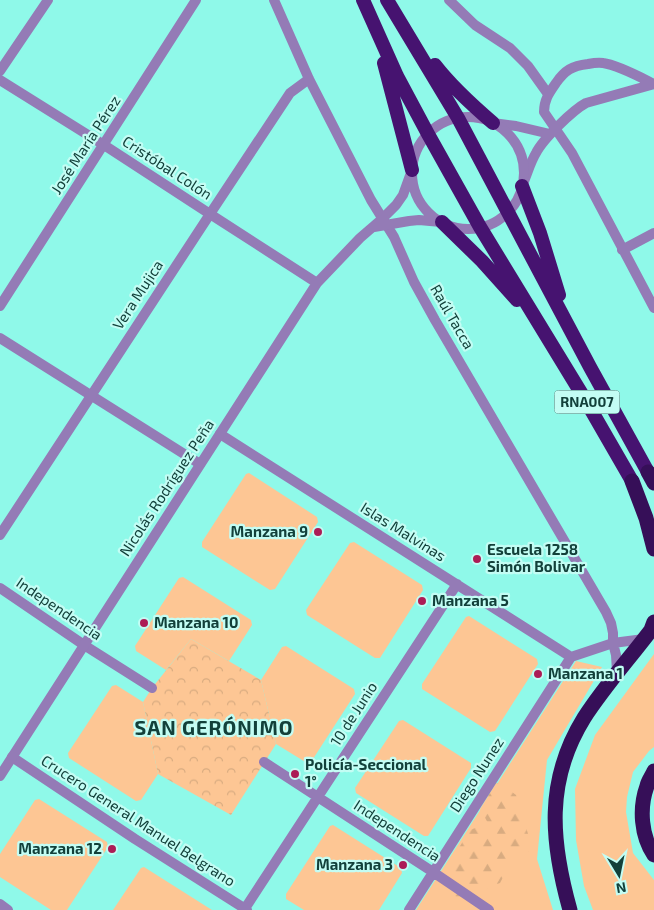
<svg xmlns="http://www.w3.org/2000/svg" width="654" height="910" viewBox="0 0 654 910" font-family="'Exo 2',sans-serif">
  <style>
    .green { fill: #fdc694 }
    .forest { fill: url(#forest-firs) }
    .park { fill: url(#park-crowns) }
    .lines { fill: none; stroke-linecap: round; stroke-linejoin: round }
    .minor { stroke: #947bb6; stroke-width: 10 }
    .tertiary { stroke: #947bb6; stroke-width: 10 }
    .trunk { stroke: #461370; stroke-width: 14 }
    .motorway { stroke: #360f58; stroke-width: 15 }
    .poi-dot { fill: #ac1c56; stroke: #c3fdf4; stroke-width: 2 }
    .labels { text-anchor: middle; stroke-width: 4.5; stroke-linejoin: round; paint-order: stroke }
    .shield { fill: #c3fdf4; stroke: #477972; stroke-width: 1 }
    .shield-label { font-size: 14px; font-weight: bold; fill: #12403a }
    .street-label { font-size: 15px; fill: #12403a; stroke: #c3fdf4 }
    .poi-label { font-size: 15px; font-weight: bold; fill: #12403a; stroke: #c3fdf4; text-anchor: start }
    .district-label { font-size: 20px; font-weight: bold; letter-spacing: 1px; fill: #12403a; stroke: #c3fdf4 }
  </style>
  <defs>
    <pattern id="forest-firs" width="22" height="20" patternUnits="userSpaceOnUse" patternTransform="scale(1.25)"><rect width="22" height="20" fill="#fdc694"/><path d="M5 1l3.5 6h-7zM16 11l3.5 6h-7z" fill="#d8ab80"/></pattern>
    <pattern id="park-crowns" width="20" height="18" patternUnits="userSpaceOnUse" patternTransform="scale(1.25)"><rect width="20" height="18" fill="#fdc694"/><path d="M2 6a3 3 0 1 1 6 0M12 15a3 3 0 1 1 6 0" fill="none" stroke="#d8ab80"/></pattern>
  </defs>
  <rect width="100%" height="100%" fill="#8ff9e9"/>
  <path class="green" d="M 249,473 L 317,517 L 318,522 L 275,589 L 270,590 L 202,547 L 202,542 L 246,474 Z
    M 354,542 L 422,585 L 423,590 L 380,658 L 375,658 L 307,615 L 306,610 L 350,543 Z
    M 183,577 L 251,620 L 252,625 L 229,661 L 191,639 L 166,670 L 136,651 L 135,646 L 179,578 Z
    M 469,616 L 537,659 L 538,664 L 495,731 L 490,732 L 422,689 L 422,684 L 466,617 Z
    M 286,646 L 354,689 L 355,694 L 311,762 L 307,763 L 276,744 L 261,680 L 282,647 Z
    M 654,654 L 654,747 L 649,751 L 633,772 L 627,797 L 626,812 L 633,853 L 654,880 L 654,910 L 593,910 L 584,886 L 576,840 L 575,789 L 595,735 Z
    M 576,661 L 602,667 L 547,760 L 537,859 L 553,910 L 416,910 Z
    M 116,685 L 143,702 L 158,774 L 141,800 L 136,801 L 69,758 L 68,753 L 112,686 Z
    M 403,720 L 471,763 L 471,768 L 428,836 L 424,836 L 356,793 L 355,788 L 399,721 Z
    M 39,799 L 107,842 L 108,847 L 67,910 L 51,910 L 0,877 L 0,854 L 35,800 Z
    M 333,825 L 401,868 L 402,873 L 379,910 L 304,910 L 286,899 L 286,894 L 330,826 Z
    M 144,867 L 212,910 L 113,910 L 141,868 Z"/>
  <path class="forest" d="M 496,783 L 504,786 L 516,795 L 529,837 L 529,851 L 511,862 L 500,883 L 454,904 L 439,880 L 470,830 L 488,823 L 480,809 Z"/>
  <path class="park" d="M 191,639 L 261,680 L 276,744 L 231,815 L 158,774 L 143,702 L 152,688 Z"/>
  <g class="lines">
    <path class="minor" d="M 274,0 L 309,79 L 371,200 L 394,237 L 414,282 L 435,320 L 606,612 L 611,623 L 613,633 L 613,643 L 616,655 L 617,672
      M 449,0 L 475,25 L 510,48 L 528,66 L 548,94
      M 0,71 L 48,0
      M 0,80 L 104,145 L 210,214 L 290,93 L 309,79
      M 654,84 C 640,77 618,65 603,63 C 598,62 593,63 588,64 C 572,66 565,70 556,83 C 549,93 544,100 544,112 L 572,153 L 654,308
      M 493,123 L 516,126 L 550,134
      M 522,186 C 527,175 530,163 536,153 C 543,139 573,110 586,103 L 654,84
      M 622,250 L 654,233
      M 0,306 L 196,0
      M 0,338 L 200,464
      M 220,434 L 571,657
      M 0,588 L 84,645 L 152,688
      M 571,657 L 613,643 L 644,639
      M 12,757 L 135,839 L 247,910
      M 264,762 L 433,872 L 489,910
      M 0,904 L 8,910
      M 244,910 L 457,584
      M 409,910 L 571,657"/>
    <path class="tertiary" d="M412 173a56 56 0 1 1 112 0a56 56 0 1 1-112 0Z
      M 374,227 L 409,221 L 419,220 L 441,222
      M 0,535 L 210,214 L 317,283
      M 0,776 L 317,283 L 360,238 L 382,219 L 396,205 L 403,195 L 412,170"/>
    <path class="trunk" d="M 363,0 L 397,76 L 428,134 L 480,227 L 583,396 L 632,481
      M 387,0 L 458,118 L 590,367 L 648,472
      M 384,63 L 412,170
      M 435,65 C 452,87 472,105 493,123
      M 522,186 L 540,233 L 559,295
      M 442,222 L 482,261 L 517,300"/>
    <path class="motorway" d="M 648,472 L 654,483
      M 632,481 L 646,518 L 654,549
      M 654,771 C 652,776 648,781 647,786 C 639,808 641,836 654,855
      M 570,910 C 551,842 545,781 584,718 C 604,687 629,659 651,630 L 654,622"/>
  </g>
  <g class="poi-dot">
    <circle cx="318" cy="532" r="5"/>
    <circle cx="477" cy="559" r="5"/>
    <circle cx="422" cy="601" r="5"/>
    <circle cx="144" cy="623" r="5"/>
    <circle cx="538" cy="674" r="5"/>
    <circle cx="295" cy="774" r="5"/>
    <circle cx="112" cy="849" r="5"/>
    <circle cx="403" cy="865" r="5"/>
  </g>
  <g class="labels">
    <rect class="shield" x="554.5" y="390.5" width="65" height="23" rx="4"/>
    <g class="shield-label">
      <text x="587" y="407">RNA007</text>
    </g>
    <g class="street-label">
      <text transform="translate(86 145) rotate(-57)" y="5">José María Pérez</text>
      <text transform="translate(167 168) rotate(33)" y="5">Cristóbal Colón</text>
      <text transform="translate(138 295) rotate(-57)" y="5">Vera Mujica</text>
      <text transform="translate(452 317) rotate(60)" y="5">Raúl Tacca</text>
      <text transform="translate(167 488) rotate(-57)" y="5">Nicolás Rodríguez Peña</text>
      <text transform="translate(403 532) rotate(32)" y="5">Islas Malvinas</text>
      <text transform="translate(59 609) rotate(34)" y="5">Independencia</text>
      <text transform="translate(354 714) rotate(-57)" y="5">10 de Junio</text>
      <text transform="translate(477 775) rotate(-57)" y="5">Diego Nunez</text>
      <text transform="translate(138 821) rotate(33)" y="5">Crucero General Manuel Belgrano</text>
      <text transform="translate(397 831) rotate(33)" y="5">Independencia</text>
    </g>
    <g class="poi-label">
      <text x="308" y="537" text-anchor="end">Manzana 9</text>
      <text x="487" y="555">Escuela 1258<tspan x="487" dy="17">Simón Bolivar</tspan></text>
      <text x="432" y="606">Manzana 5</text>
      <text x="154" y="628">Manzana 10</text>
      <text x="548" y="679">Manzana 1</text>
      <text x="305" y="770">Policía-Seccional<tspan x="305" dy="17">1°</tspan></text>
      <text x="102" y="854" text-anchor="end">Manzana 12</text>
      <text x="393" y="870" text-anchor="end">Manzana 3</text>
    </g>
    <g class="district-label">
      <text x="214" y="735">SAN GERÓNIMO</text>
    </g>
  </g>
  <g transform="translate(619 875) rotate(170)" stroke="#c3fdf4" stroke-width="4" paint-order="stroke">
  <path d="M0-4L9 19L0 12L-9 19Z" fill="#12403a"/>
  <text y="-8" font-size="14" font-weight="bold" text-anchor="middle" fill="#12403a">N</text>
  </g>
</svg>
